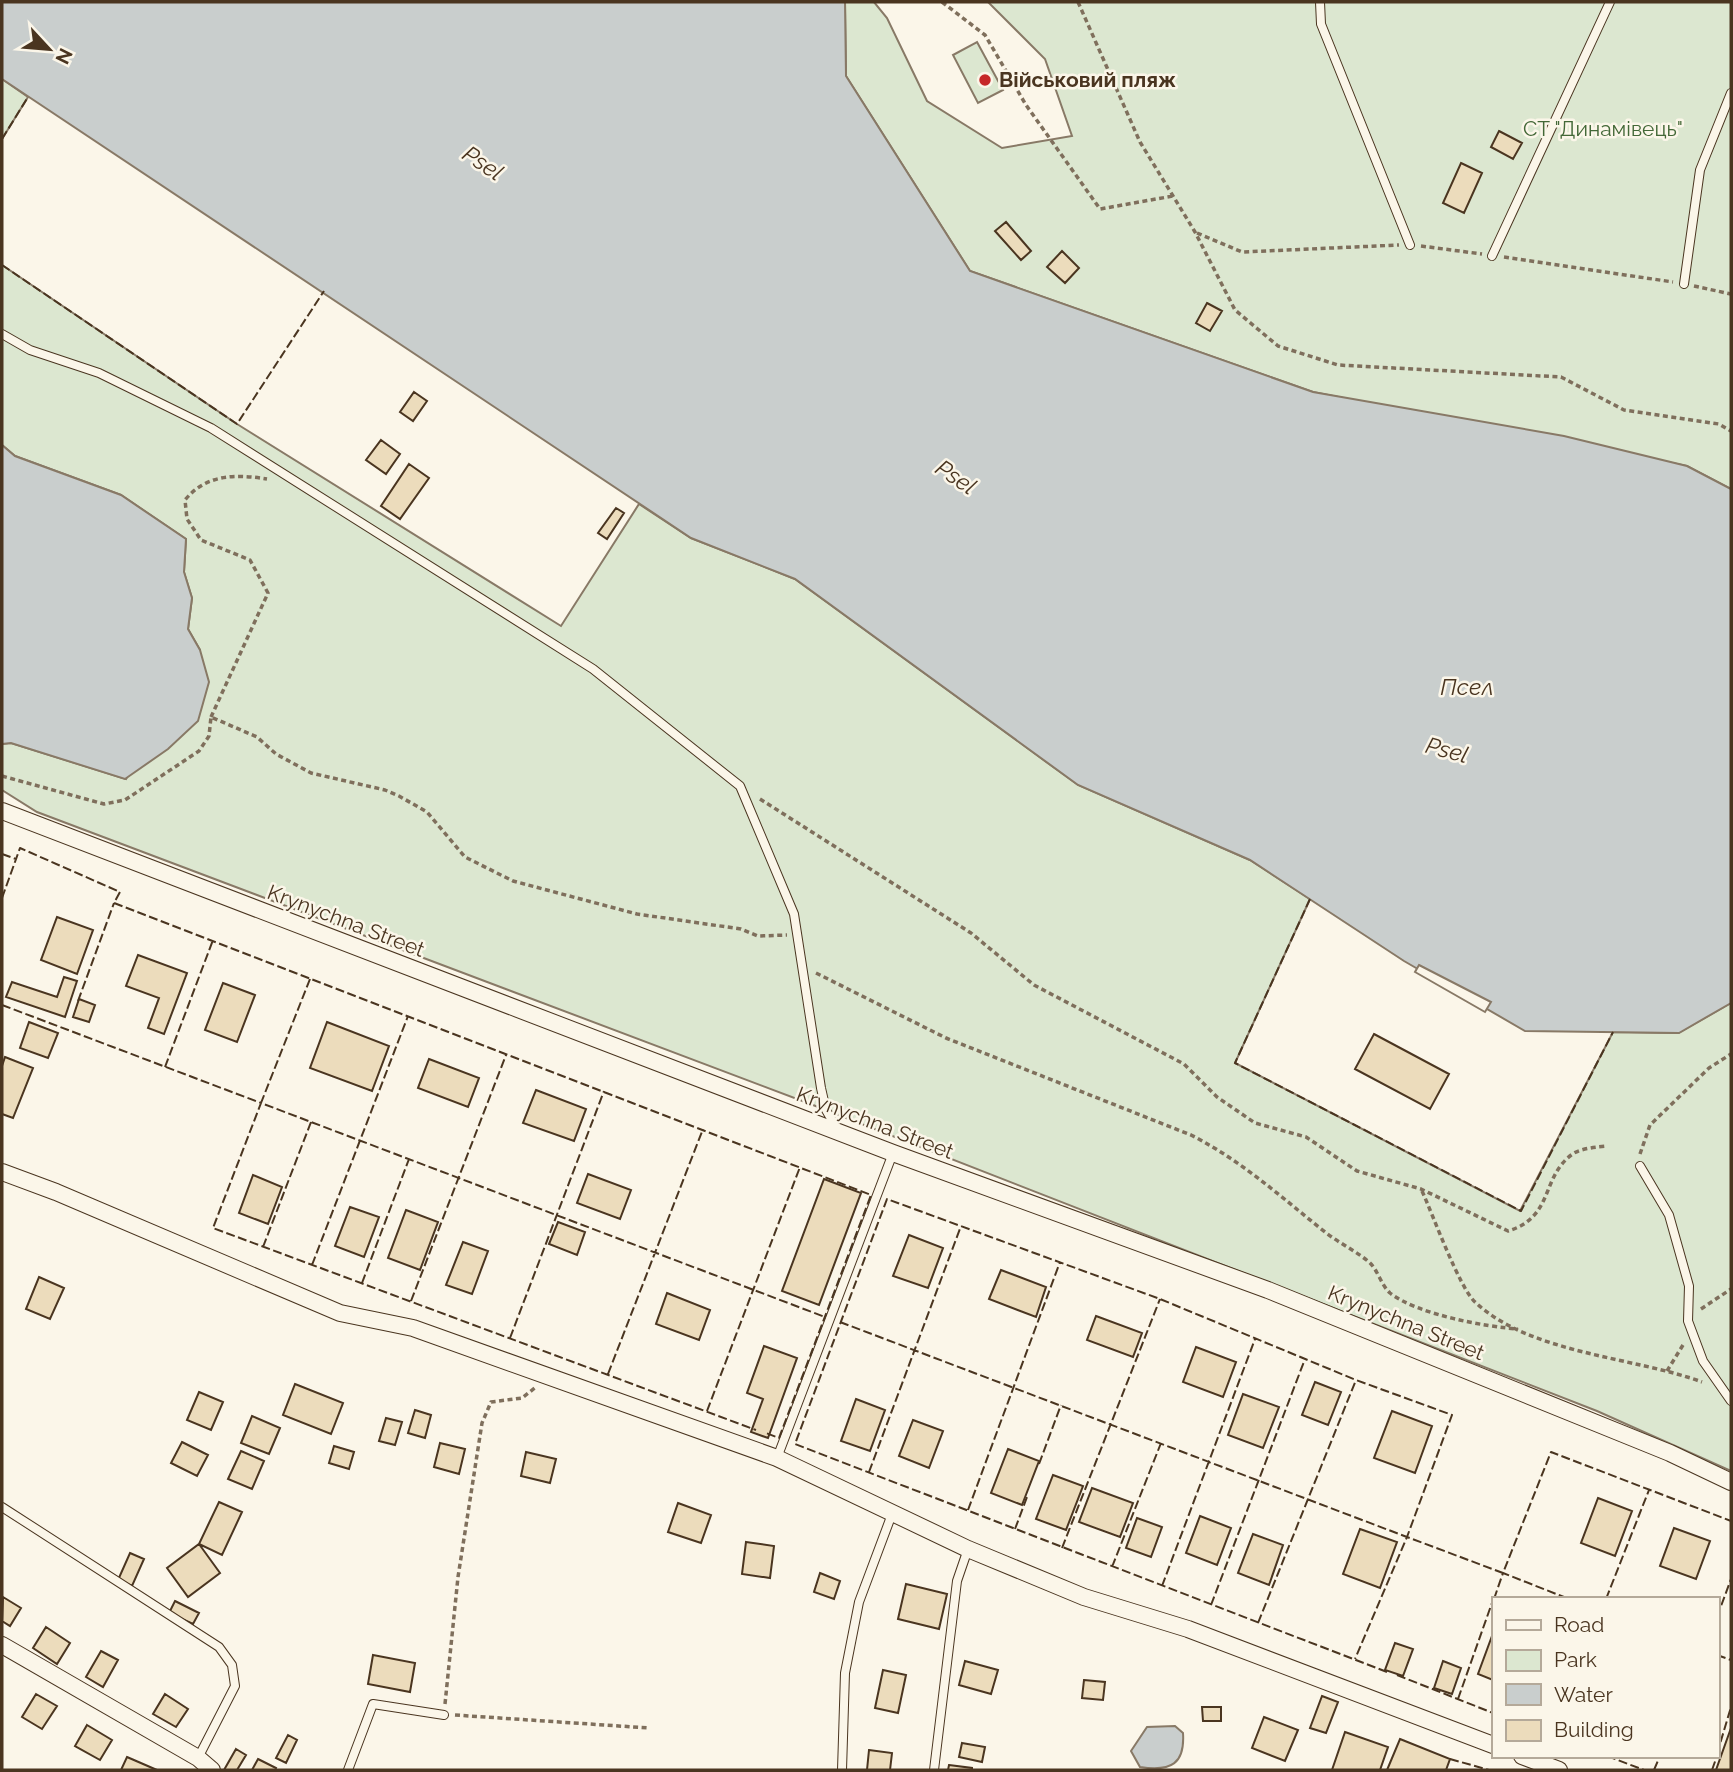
<svg xmlns="http://www.w3.org/2000/svg" width="1733" height="1772" viewBox="0 0 1733 1772" font-family="Raleway,sans-serif">
  <style>
    .green { fill: #dce7d0; stroke: #887966; stroke-width: 2 }
    .water { fill: #c9cecd; stroke: #887966; stroke-width: 2 }
    .pier { fill: #fbf6e9; stroke: #887966; stroke-width: 2 }
    .building { fill: #ecdcbc; stroke: #4a3520; stroke-width: 2 }
    .lines { fill: none; stroke-linecap: round; stroke-linejoin: round }
    .lane-casing { stroke: #4a3520; stroke-width: 10 }
    .street-casing { stroke: #4a3520; stroke-width: 18 }
    .path { stroke: #7f6f5c; stroke-width: 3.5; stroke-dasharray: 5 3.5; stroke-linecap: butt }
    .lane { stroke: #fbf6e9; stroke-width: 8 }
    .street { stroke: #fbf6e9; stroke-width: 16 }
    .fence { stroke: #4a3520; stroke-width: 2; stroke-dasharray: 9 3.5; stroke-linecap: butt }
    .poi-dot { fill: #c62828; stroke: #fbf6e9; stroke-width: 2.5 }
    .labels { text-anchor: middle; stroke-width: 5; stroke-linejoin: round; paint-order: stroke }
    .poi-label { font-size: 21px; font-weight: bold; fill: #4a3520; stroke: #fbf6e9; text-anchor: start }
    .park-label { font-size: 21px; fill: #436837; stroke: #fbf6e9 }
    .street-label { font-size: 21px; fill: #4a3520; stroke: #fbf6e9 }
    .water-label { font-size: 23px; font-style: italic; fill: #4a3520; stroke: #fbf6e9 }
  </style>
  <rect width="100%" height="100%" fill="#fbf6e9"/>
  <path class="green" d="M 845,2 L 874,2 L 887,18 L 927,101 L 1002,148 L 1072,136 L 1045,59 L 988,2 L 1731,2 L 1731,489 L 1687,466 L 1313,392 L 970,271 L 846,76 Z
    M 977,42 L 1003,90 L 978,103 L 953,55 Z
    M 2,79 L 28,97 L 2,139 Z
    M 2,265 L 237,424 L 561,626 L 639,504 L 691,538 L 795,579 L 1078,785 L 1250,860 L 1310,899 L 1235,1063 L 1520,1211 L 1613,1032 L 1678,1033 L 1731,1003 L 1731,1471 L 1597,1411 L 813,1105 L 37,812 L 2,790 L 2,744 L 11,743 L 126,779 L 200,650 L 188,629 L 192,598 L 184,572 L 186,539 L 121,495 L 15,456 L 2,445 Z"/>
  <path class="water" d="M 2,2 L 845,2 L 846,76 L 970,271 L 1313,392 L 1564,436 L 1687,466 L 1731,489 L 1731,1003 L 1679,1033 L 1525,1031 L 1404,961 L 1250,860 L 1078,785 L 795,579 L 691,538 L 2,79 Z
    M 2,445 L 15,456 L 121,495 L 186,539 L 184,572 L 192,598 L 188,629 L 200,650 L 209,682 L 198,721 L 168,749 L 125,779 L 11,743 L 2,744 Z
    M 1175,1726 L 1183,1733 C 1185,1763 1172,1772 1140,1767 L 1131,1751 L 1147,1727 Z"/>
  <path class="pier" d="M 1419,965 L 1491,1002 L 1485,1012 L 1415,972 Z"/>
  <path class="building" d="M 1499,131 L 1522,143 L 1513,159 L 1491,147 Z
    M 1461,163 L 1482,173 L 1464,213 L 1443,203 Z
    M 1006,222 L 1031,251 L 1021,260 L 995,231 Z
    M 1062,251 L 1079,268 L 1065,283 L 1047,267 Z
    M 1207,303 L 1222,311 L 1210,331 L 1196,323 Z
    M 414,392 L 427,401 L 413,421 L 400,412 Z
    M 381,440 L 400,454 L 386,474 L 366,460 Z
    M 409,464 L 429,478 L 400,519 L 381,506 Z
    M 616,508 L 624,513 L 607,539 L 598,533 Z
    M 57,917 L 93,930 L 77,974 L 41,960 Z
    M 138,955 L 187,973 L 164,1034 L 148,1028 L 159,998 L 126,986 Z
    M 64,977 L 77,981 L 65,1017 L 6,997 L 12,982 L 57,997 Z
    M 223,983 L 255,995 L 237,1042 L 205,1030 Z
    M 79,999 L 95,1005 L 89,1022 L 73,1017 Z
    M 29,1022 L 58,1033 L 48,1058 L 20,1048 Z
    M 327,1022 L 389,1046 L 372,1091 L 310,1068 Z
    M 1374,1034 L 1449,1074 L 1430,1109 L 1355,1069 Z
    M 5,1057 L 33,1068 L 13,1118 L 2,1114 L 2,1066 Z
    M 429,1059 L 479,1078 L 468,1107 L 418,1088 Z
    M 536,1090 L 586,1109 L 574,1141 L 523,1123 Z
    M 588,1174 L 631,1190 L 620,1219 L 577,1203 Z
    M 253,1175 L 282,1187 L 268,1224 L 239,1213 Z
    M 824,1179 L 861,1193 L 819,1305 L 782,1291 Z
    M 350,1207 L 379,1217 L 364,1257 L 335,1246 Z
    M 406,1210 L 438,1222 L 420,1270 L 388,1258 Z
    M 558,1222 L 585,1232 L 577,1255 L 549,1244 Z
    M 909,1235 L 943,1248 L 928,1288 L 893,1276 Z
    M 463,1242 L 488,1251 L 472,1294 L 446,1285 Z
    M 1001,1270 L 1046,1287 L 1036,1317 L 989,1299 Z
    M 39,1277 L 64,1288 L 50,1319 L 26,1309 Z
    M 667,1293 L 710,1310 L 699,1340 L 656,1324 Z
    M 1096,1316 L 1142,1333 L 1133,1357 L 1087,1340 Z
    M 764,1346 L 797,1358 L 768,1438 L 751,1432 L 763,1399 L 747,1393 Z
    M 1196,1347 L 1236,1362 L 1223,1397 L 1183,1382 Z
    M 1315,1382 L 1341,1392 L 1328,1425 L 1302,1415 Z
    M 295,1384 L 343,1403 L 331,1434 L 283,1415 Z
    M 199,1392 L 223,1402 L 211,1430 L 187,1420 Z
    M 1243,1394 L 1279,1407 L 1263,1448 L 1228,1435 Z
    M 856,1399 L 885,1410 L 870,1451 L 841,1441 Z
    M 415,1410 L 431,1415 L 425,1438 L 408,1433 Z
    M 1392,1411 L 1432,1426 L 1415,1473 L 1374,1458 Z
    M 252,1416 L 280,1428 L 269,1454 L 241,1443 Z
    M 386,1418 L 402,1422 L 395,1445 L 379,1441 Z
    M 913,1420 L 943,1431 L 929,1468 L 899,1456 Z
    M 182,1442 L 208,1455 L 197,1476 L 171,1463 Z
    M 440,1443 L 465,1449 L 459,1474 L 434,1467 Z
    M 334,1446 L 354,1452 L 349,1469 L 329,1463 Z
    M 1008,1449 L 1039,1461 L 1022,1505 L 991,1493 Z
    M 241,1451 L 264,1461 L 252,1489 L 228,1479 Z
    M 526,1452 L 556,1459 L 550,1483 L 521,1476 Z
    M 1053,1475 L 1083,1486 L 1066,1530 L 1036,1519 Z
    M 1092,1488 L 1133,1503 L 1120,1537 L 1079,1522 Z
    M 1598,1498 L 1632,1511 L 1615,1556 L 1581,1543 Z
    M 219,1502 L 242,1512 L 222,1555 L 199,1544 Z
    M 678,1503 L 711,1515 L 701,1543 L 668,1532 Z
    M 1200,1516 L 1231,1528 L 1217,1565 L 1186,1553 Z
    M 1137,1518 L 1162,1527 L 1151,1557 L 1126,1548 Z
    M 1674,1528 L 1710,1541 L 1696,1579 L 1660,1566 Z
    M 1360,1529 L 1397,1542 L 1380,1588 L 1343,1574 Z
    M 1253,1534 L 1283,1545 L 1269,1585 L 1238,1573 Z
    M 746,1542 L 774,1546 L 770,1578 L 742,1574 Z
    M 199,1544 L 220,1573 L 188,1597 L 167,1568 Z
    M 130,1553 L 144,1559 L 132,1586 L 118,1580 Z
    M 820,1573 L 840,1581 L 834,1599 L 814,1592 Z
    M 906,1584 L 947,1594 L 939,1629 L 898,1619 Z
    M 3,1597 L 21,1608 L 10,1626 L 2,1621 Z
    M 175,1601 L 199,1613 L 193,1624 L 169,1613 Z
    M 46,1627 L 70,1643 L 57,1664 L 33,1648 Z
    M 1492,1636 L 1493,1636 L 1493,1680 L 1478,1674 Z
    M 1395,1643 L 1413,1649 L 1403,1676 L 1385,1670 Z
    M 101,1651 L 118,1660 L 103,1687 L 86,1677 Z
    M 373,1655 L 415,1663 L 410,1692 L 368,1684 Z
    M 965,1661 L 998,1670 L 991,1694 L 959,1685 Z
    M 1443,1661 L 1461,1668 L 1452,1694 L 1434,1688 Z
    M 883,1670 L 906,1675 L 898,1713 L 875,1708 Z
    M 1084,1680 L 1105,1682 L 1103,1700 L 1082,1698 Z
    M 36,1694 L 57,1706 L 42,1729 L 22,1717 Z
    M 165,1694 L 188,1709 L 176,1727 L 153,1714 Z
    M 1322,1696 L 1338,1702 L 1326,1733 L 1310,1728 Z
    M 1202,1707 L 1221,1707 L 1221,1721 L 1203,1721 Z
    M 1264,1717 L 1298,1730 L 1285,1761 L 1252,1748 Z
    M 87,1725 L 112,1740 L 100,1760 L 75,1746 Z
    M 1731,1728 L 1731,1770 L 1716,1770 Z
    M 1345,1732 L 1388,1747 L 1380,1770 L 1332,1770 Z
    M 288,1735 L 297,1740 L 286,1763 L 276,1758 Z
    M 1400,1739 L 1450,1759 L 1446,1770 L 1387,1770 Z
    M 962,1743 L 985,1747 L 982,1762 L 959,1757 Z
    M 236,1749 L 246,1755 L 237,1770 L 224,1770 Z
    M 869,1750 L 892,1753 L 890,1770 L 867,1770 Z
    M 127,1757 L 157,1770 L 121,1770 Z
    M 258,1759 L 276,1768 L 275,1770 L 252,1770 Z
    M 949,1765 L 972,1768 L 972,1770 L 948,1770 Z"/>
  <g class="lines">
    <defs>
      <path id="lane" d="M 1320,2 L 1321,24 L 1410,245
        M 1492,256 L 1610,2
        M 1684,284 L 1700,170 L 1731,93
        M 2,334 L 30,350 L 99,373 L 211,428 L 593,669 L 740,786 L 794,914 L 821,1088 L 826,1110 L 837,1129
        M 1640,1166 L 1669,1215 L 1689,1286 L 1688,1321 L 1703,1361 L 1731,1401
        M 777,1458 L 893,1153
        M 2,1507 L 219,1647 L 232,1665 L 235,1686 L 198,1758
        M 348,1770 L 373,1704 L 444,1715
        M 842,1770 L 845,1673 L 859,1602 L 892,1514
        M 934,1770 L 957,1581 L 968,1549"/>
      <path id="street" d="M 2,811 L 893,1153 L 1268,1290 L 1670,1453 L 1731,1482
        M 2,1172 L 56,1192 L 340,1313 L 413,1328 L 777,1458 L 968,1549 L 1084,1597 L 1188,1629 L 1493,1745
        M 2,1645 L 198,1758 L 212,1770
        M 1522,1756 L 1559,1770"/>
    </defs>
    <use href="#lane" class="lane-casing"/>
    <use href="#street" class="street-casing"/>
    <path class="path" d="M 942,2 L 985,35 L 1026,105 L 1100,209 L 1173,196
      M 1078,2 L 1140,142 L 1195,232 L 1235,310 L 1278,346 L 1338,365 L 1561,377 L 1624,410 L 1719,424 L 1731,431
      M 1197,233 L 1242,252 L 1399,245
      M 1421,246 L 1482,254
      M 1504,257 L 1673,282
      M 1694,286 L 1731,294
      M 211,717 L 268,593 L 250,560 L 201,540 L 187,519 L 185,500 C 206,474 236,474 267,479
      M 2,776 L 104,804 L 125,800 L 199,751 L 209,736 L 211,717 L 257,737 L 276,754 L 311,773 L 385,790 L 399,796 L 427,812 L 465,857 L 513,881 L 637,914 L 741,929 L 758,936 L 787,935
      M 760,799 L 971,933 L 1034,985 L 1184,1064 L 1217,1097 L 1255,1123 L 1306,1137 L 1357,1171 L 1421,1189 L 1508,1231 C 1555,1217 1540,1176 1574,1153 C 1583,1148 1597,1147 1607,1146
      M 816,973 L 946,1038 L 1191,1135 C 1242,1161 1281,1197 1325,1232 C 1339,1243 1356,1251 1369,1262 C 1378,1270 1381,1285 1390,1293 C 1416,1314 1486,1327 1518,1329
      M 1640,1154 L 1650,1125 L 1709,1068 L 1731,1054
      M 1422,1191 C 1433,1215 1459,1287 1475,1302 C 1530,1354 1635,1357 1702,1382
      M 1701,1309 L 1731,1289
      M 1667,1371 L 1683,1345
      M 445,1704 L 458,1577 L 482,1423 L 491,1402 L 522,1398 L 536,1387
      M 455,1715 L 649,1728"/>
    <use href="#lane" class="lane"/>
    <use href="#street" class="street"/>
    <path class="fence" d="M 2,139 L 28,97
      M 2,265 L 237,424 L 324,291
      M 2,854 L 16,859
      M 2,898 L 20,848 L 120,892 L 114,903 L 871,1195 L 779,1438 L 766,1433
      M 1310,899 L 1235,1063 L 1521,1211 L 1613,1032
      M 310,979 L 261,1103 L 825,1317
      M 78,1001 L 114,903
      M 2,1005 L 261,1103 L 213,1228 L 756,1430
      M 165,1067 L 213,940
      M 263,1247 L 311,1122
      M 312,1265 L 408,1016
      M 362,1283 L 409,1159
      M 411,1301 L 506,1055
      M 840,1322 L 1407,1537 L 1355,1659
      M 510,1338 L 604,1091
      M 608,1374 L 703,1129
      M 707,1411 L 800,1167
      M 1039,1464 L 1061,1405
      M 869,1472 L 961,1226
      M 968,1510 L 1060,1262
      M 1015,1529 L 1027,1497
      M 1062,1548 L 1160,1299
      M 1112,1567 L 1161,1443
      M 1162,1586 L 1255,1339
      M 1494,1599 L 1503,1573 L 1569,1599
      M 1606,1599 L 1649,1490
      M 1211,1605 L 1305,1359
      M 1717,1617 L 1731,1579
      M 1258,1623 L 1356,1380
      M 1717,1655 L 1731,1660
      M 1387,1672 L 795,1444 L 887,1199 L 1160,1299 L 1356,1380 L 1452,1415 L 1407,1537 L 1503,1573 L 1551,1452 L 1731,1521
      M 1397,1675 L 1493,1713
      M 1458,1699 L 1493,1600
      M 1717,1754 L 1731,1707
      M 1607,1756 L 1644,1770
      M 1450,1759 L 1489,1770
      M 1654,1770 L 1660,1756
      M 1712,1770 L 1717,1756"/>
  </g>
  <circle class="poi-dot" cx="985" cy="80" r="7"/>
  <g class="labels">
    <g class="poi-label">
      <text x="999" y="87">Військовий пляж</text>
    </g>
    <g class="park-label">
      <text x="1603" y="136">СТ "Динамівець"</text>
    </g>
    <g class="street-label">
      <text transform="translate(346 921) rotate(21)" y="7">Krynychna Street</text>
      <text transform="translate(875 1123) rotate(21)" y="7">Krynychna Street</text>
      <text transform="translate(1406 1323) rotate(22)" y="7">Krynychna Street</text>
    </g>
    <g class="water-label">
      <text transform="translate(483 163) rotate(34)" y="8">Psel</text>
      <text transform="translate(956 477) rotate(34)" y="8">Psel</text>
      <text x="1467" y="695">Псел</text>
      <text transform="translate(1447 750) rotate(15)" y="8">Psel</text>
    </g>
  </g>
  <rect width="1733" height="1772" fill="none" stroke="#4a3520" stroke-width="7"/>
  <rect x="1492" y="1597" width="228" height="161" fill="#fbf6e9" stroke="#b4a999" stroke-width="2"/>
  <rect x="1506" y="1620" width="35" height="10" fill="#fbf6e9" stroke="#b4a999" stroke-width="2"/>
  <text x="1554" y="1632" font-size="21" fill="#4a3520">Road</text>
  <rect x="1506" y="1650" width="35" height="21" fill="#dce7d0" stroke="#b4a999" stroke-width="2"/>
  <text x="1554" y="1667" font-size="21" fill="#4a3520">Park</text>
  <rect x="1506" y="1684" width="35" height="21" fill="#c9cecd" stroke="#b4a999" stroke-width="2"/>
  <text x="1554" y="1702" font-size="21" fill="#4a3520">Water</text>
  <rect x="1506" y="1720" width="35" height="21" fill="#ecdcbc" stroke="#b4a999" stroke-width="2"/>
  <text x="1554" y="1737" font-size="21" fill="#4a3520">Building</text>
  <g transform="translate(49 49) rotate(116)" stroke="#fbf6e9" stroke-width="5" paint-order="stroke">
  <path d="M0-5L12 26L0 18L-12 26Z" fill="#4a3520"/>
  <text y="-10" font-size="19" font-weight="bold" text-anchor="middle" fill="#4a3520">N</text>
  </g>
</svg>
